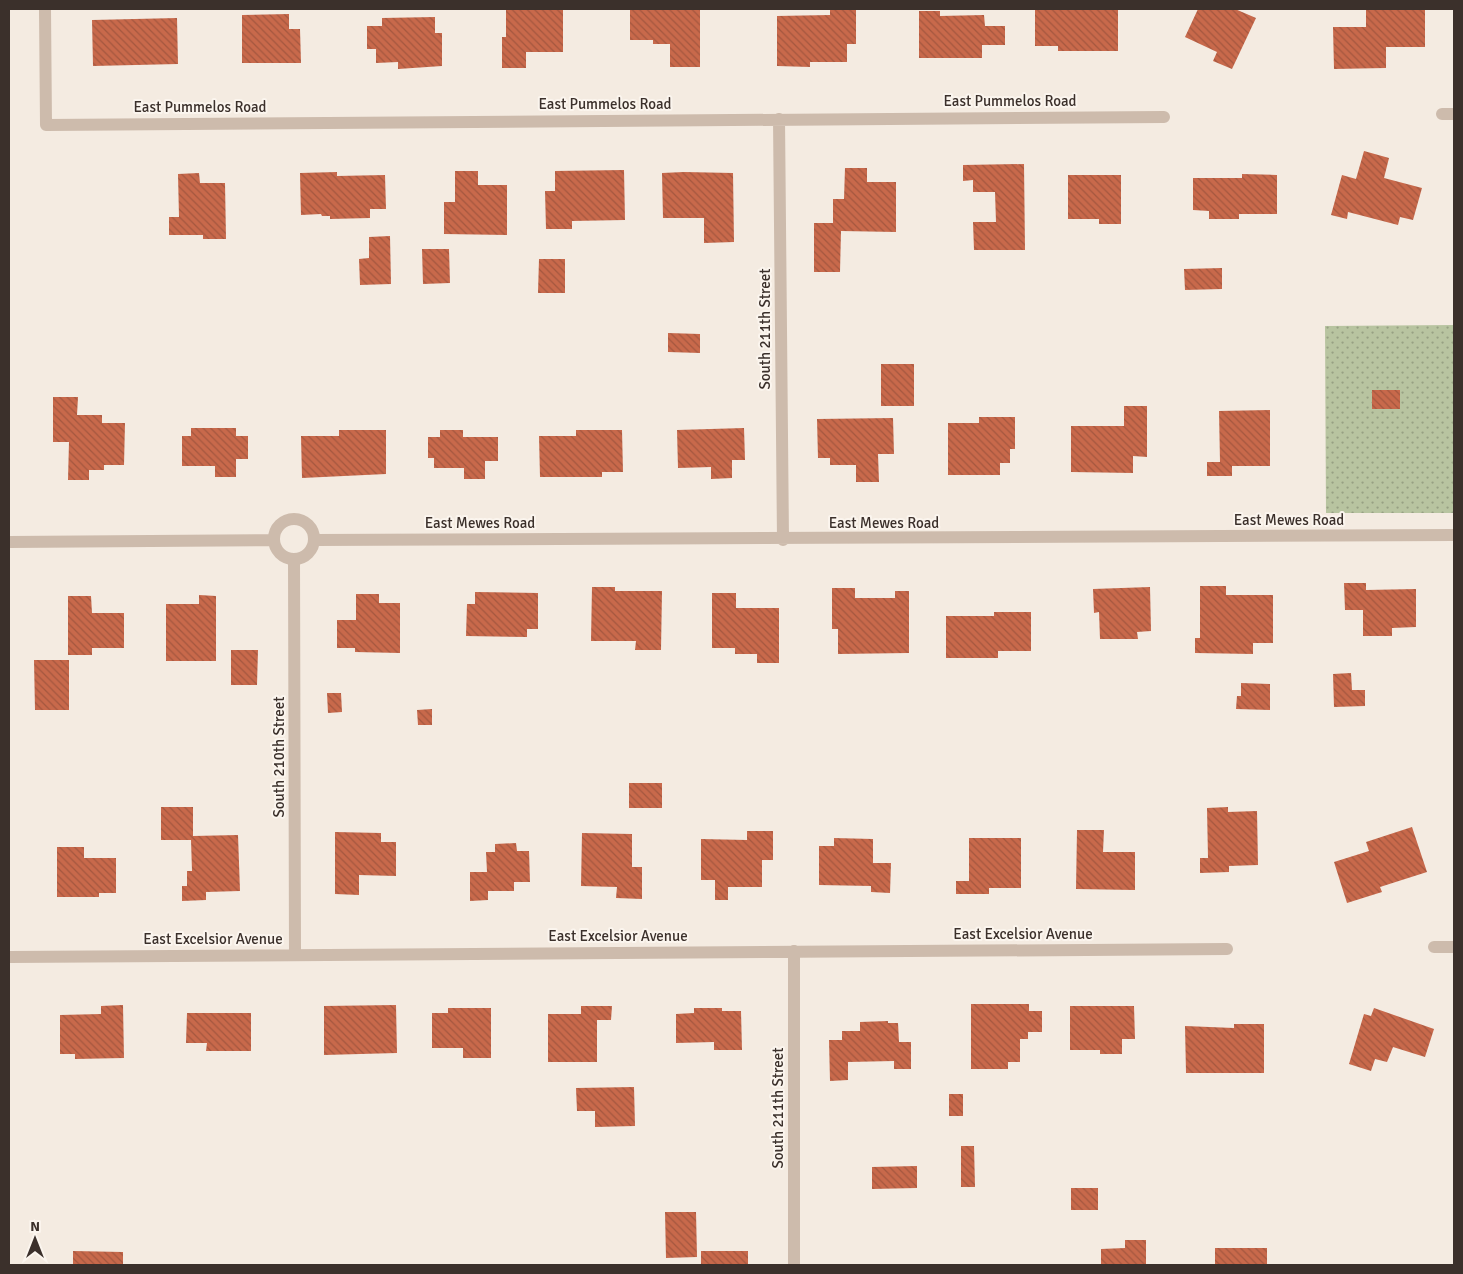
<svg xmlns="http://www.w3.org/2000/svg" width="1463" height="1274" viewBox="0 0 1463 1274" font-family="Signika,sans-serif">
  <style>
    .park { fill: url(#park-dots) }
    .building { fill: url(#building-back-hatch) }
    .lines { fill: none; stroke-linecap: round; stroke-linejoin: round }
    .minor { stroke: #cdbbac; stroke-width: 12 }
    .labels { text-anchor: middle; stroke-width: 4; stroke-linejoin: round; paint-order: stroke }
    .street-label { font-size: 15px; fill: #3b302b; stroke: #fbf5ee }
  </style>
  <defs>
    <pattern id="park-dots" width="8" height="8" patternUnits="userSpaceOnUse" patternTransform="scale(1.25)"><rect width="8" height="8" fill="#b8c4a0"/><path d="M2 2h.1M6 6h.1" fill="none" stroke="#97a083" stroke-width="1.8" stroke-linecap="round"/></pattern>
    <pattern id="building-back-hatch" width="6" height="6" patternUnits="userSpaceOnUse" patternTransform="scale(1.25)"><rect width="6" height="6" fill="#c8694b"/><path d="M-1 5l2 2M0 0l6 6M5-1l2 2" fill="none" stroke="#a4573f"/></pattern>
  </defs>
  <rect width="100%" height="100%" fill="#f4ebe1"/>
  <path class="park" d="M 1454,325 L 1454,513 L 1326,513 L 1325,326 Z"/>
  <path class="building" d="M 506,9 L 563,9 L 563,52 L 526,52 L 526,68 L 502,68 L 502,37 L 506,37 Z
    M 630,9 L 700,9 L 700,67 L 670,67 L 670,44 L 653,44 L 653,40 L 630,40 Z
    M 830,9 L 856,9 L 856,44 L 847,44 L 847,62 L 810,62 L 810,67 L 777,66 L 777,16 L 830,15 Z
    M 1035,9 L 1118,9 L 1118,51 L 1058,51 L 1058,46 L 1035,46 Z
    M 1198,9 L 1235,9 L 1256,18 L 1232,69 L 1213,61 L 1217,52 L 1185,37 Z
    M 1366,9 L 1425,9 L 1425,47 L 1386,47 L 1386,68 L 1334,69 L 1333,27 L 1366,27 Z
    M 919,11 L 940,11 L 940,16 L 984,15 L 985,26 L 1005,26 L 1005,45 L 982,45 L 982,58 L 919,58 Z
    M 289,14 L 289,29 L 300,29 L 301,63 L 242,63 L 242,15 Z
    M 435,17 L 435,33 L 442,33 L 442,66 L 398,69 L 398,62 L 376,63 L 376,49 L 367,49 L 367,26 L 382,26 L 382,18 Z
    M 177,18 L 178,64 L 93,66 L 92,20 Z
    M 1364,151 L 1389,158 L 1384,178 L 1422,188 L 1413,220 L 1400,217 L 1398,225 L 1348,212 L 1347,219 L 1331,215 L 1342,175 L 1356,179 Z
    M 1024,164 L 1025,250 L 974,250 L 973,222 L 996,222 L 995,192 L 973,192 L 973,180 L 963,181 L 963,165 Z
    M 845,168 L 867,168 L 867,182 L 896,182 L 896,232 L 841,231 L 840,272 L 814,272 L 814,223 L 833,223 L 833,199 L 844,199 Z
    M 624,170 L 625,220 L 572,221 L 572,229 L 546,229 L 545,191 L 555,191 L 555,171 Z
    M 455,171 L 478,171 L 478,185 L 507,185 L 507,235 L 444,234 L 444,202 L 455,202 Z
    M 337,172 L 337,176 L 385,175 L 386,209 L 370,209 L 370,218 L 330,219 L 330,216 L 322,216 L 321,214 L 301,215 L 300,173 Z
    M 684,172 L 733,173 L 734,242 L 704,243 L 704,218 L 663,218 L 662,173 Z
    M 199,173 L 200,183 L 225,183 L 226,239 L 203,239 L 203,235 L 169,235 L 169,217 L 179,217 L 178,174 Z
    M 1242,174 L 1277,175 L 1277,214 L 1239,214 L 1239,219 L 1209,219 L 1209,211 L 1193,210 L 1193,178 L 1242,178 Z
    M 1068,175 L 1121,175 L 1121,224 L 1099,224 L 1099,219 L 1068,219 Z
    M 390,236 L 391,284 L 360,285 L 359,259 L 369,258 L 369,237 Z
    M 422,249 L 449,249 L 450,283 L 423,284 Z
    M 539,259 L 565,259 L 565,293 L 538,293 Z
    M 1222,268 L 1222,289 L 1185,290 L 1184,269 Z
    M 668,333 L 700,334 L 700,353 L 668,352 Z
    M 881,364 L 914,364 L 914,406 L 881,406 Z
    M 1372,390 L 1400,390 L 1400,409 L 1372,409 Z
    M 53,397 L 78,397 L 77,415 L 102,415 L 102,423 L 125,423 L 124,465 L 104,465 L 104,470 L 89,470 L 89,480 L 68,480 L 69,442 L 53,442 Z
    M 1124,406 L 1147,406 L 1147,457 L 1133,456 L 1133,473 L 1071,472 L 1071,426 L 1124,426 Z
    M 1270,410 L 1270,466 L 1232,466 L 1232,476 L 1207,476 L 1207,462 L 1220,462 L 1219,411 Z
    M 979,417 L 1015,417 L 1015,449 L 1010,449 L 1010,463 L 1000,463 L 1000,475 L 948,475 L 948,423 L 979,423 Z
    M 893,418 L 894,454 L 878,454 L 879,482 L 856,482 L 856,465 L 830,465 L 830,458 L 818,458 L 817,419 Z
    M 191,428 L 236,428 L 236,436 L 248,436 L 248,459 L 236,459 L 236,477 L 215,477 L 215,466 L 182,466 L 182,436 L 191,436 Z
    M 744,428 L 745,460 L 732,460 L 732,478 L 711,479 L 711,467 L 678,468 L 677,430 Z
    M 339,430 L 386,430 L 386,474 L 302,478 L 301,436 L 339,436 Z
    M 440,430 L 463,430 L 463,437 L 498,437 L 498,461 L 485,461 L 485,479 L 464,479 L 464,468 L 434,468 L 434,458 L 428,458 L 428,437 L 440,437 Z
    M 576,430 L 622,430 L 623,472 L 602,472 L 602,477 L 540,477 L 539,436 L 576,436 Z
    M 1344,583 L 1366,583 L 1366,590 L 1416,589 L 1416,627 L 1392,628 L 1392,636 L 1363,636 L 1363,610 L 1345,610 Z
    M 1200,586 L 1226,586 L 1226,595 L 1273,595 L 1273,643 L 1253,643 L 1253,654 L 1195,653 L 1195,638 L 1200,638 Z
    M 592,587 L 615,587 L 615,591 L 662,591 L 661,650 L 635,650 L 636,641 L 591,641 Z
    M 1150,587 L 1151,631 L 1137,632 L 1138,639 L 1100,639 L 1099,612 L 1094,613 L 1093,589 Z
    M 832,588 L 855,588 L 855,598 L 895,598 L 895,591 L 909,591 L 909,653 L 838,654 L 838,629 L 832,629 Z
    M 475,592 L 538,593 L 538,629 L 527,629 L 527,637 L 466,636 L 467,604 L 475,604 Z
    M 712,593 L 736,593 L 736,608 L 779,608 L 779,663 L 757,663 L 757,654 L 735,654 L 735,648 L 712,648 Z
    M 356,594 L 379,594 L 379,603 L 400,603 L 400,653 L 355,652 L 355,648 L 337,648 L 337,620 L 356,620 Z
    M 199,595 L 216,596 L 216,661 L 166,661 L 166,604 L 199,604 Z
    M 68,596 L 91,596 L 92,613 L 124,613 L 124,648 L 92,648 L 92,655 L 68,655 Z
    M 994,612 L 1031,612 L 1031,651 L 998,651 L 998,658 L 946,658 L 946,616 L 994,616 Z
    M 231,650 L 258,650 L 257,685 L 231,685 Z
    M 34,660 L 69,660 L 69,710 L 35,710 Z
    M 1351,673 L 1352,690 L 1365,690 L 1365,706 L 1334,707 L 1333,674 Z
    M 1241,683 L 1270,684 L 1270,710 L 1236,709 L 1237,696 L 1241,696 Z
    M 327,693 L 341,693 L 342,712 L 328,713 Z
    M 432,709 L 432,725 L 418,725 L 417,710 Z
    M 629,783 L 662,783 L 662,808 L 629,808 Z
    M 161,807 L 193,807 L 193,836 L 238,835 L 240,891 L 206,892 L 206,900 L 182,901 L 182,886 L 187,886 L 187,871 L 192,871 L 191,840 L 161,840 Z
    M 1228,807 L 1228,812 L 1257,811 L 1258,865 L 1229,866 L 1229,872 L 1200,873 L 1200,858 L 1208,858 L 1207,808 Z
    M 1412,827 L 1427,872 L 1380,887 L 1382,892 L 1347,903 L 1334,862 L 1369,851 L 1366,842 Z
    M 1077,830 L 1104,830 L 1103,852 L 1135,852 L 1135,890 L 1076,889 Z
    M 747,831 L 773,831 L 773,860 L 762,860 L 762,887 L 728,887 L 728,900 L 715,900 L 715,880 L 701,880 L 701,839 L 747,840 Z
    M 335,832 L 381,833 L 381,842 L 396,842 L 396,876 L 359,875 L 359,895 L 335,894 Z
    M 582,833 L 632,834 L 632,867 L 642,867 L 642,899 L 616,898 L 617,887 L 581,886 Z
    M 834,838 L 873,839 L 873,863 L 891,863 L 890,893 L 871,892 L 871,886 L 819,885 L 819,846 L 834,846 Z
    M 969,838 L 1021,838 L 1021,888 L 989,888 L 989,894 L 956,894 L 956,881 L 969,881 Z
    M 516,843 L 517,851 L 529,851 L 530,882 L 514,882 L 514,891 L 488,891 L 488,900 L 470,901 L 470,872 L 487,872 L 486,852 L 495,852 L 495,844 Z
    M 57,847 L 84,847 L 84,858 L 116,858 L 116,893 L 99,893 L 99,897 L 57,897 Z
    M 971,1004 L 1029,1004 L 1029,1011 L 1042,1011 L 1042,1032 L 1028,1032 L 1028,1039 L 1020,1039 L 1020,1062 L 1008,1062 L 1008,1069 L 971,1069 Z
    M 123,1005 L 124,1058 L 75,1059 L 75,1054 L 60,1054 L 60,1015 L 101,1014 L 101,1006 Z
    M 396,1005 L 397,1053 L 324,1055 L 324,1006 Z
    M 581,1006 L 612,1006 L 611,1020 L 597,1020 L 597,1062 L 548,1062 L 548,1014 L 581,1014 Z
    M 1070,1006 L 1134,1006 L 1135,1039 L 1122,1039 L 1122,1054 L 1100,1054 L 1100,1050 L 1070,1050 Z
    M 448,1008 L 491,1008 L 491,1058 L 463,1058 L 463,1048 L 432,1048 L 432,1013 L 448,1013 Z
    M 694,1008 L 722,1008 L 722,1011 L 741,1011 L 742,1050 L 714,1050 L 714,1042 L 676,1043 L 676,1014 L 694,1013 Z
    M 1374,1008 L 1434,1029 L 1425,1057 L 1393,1047 L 1387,1062 L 1375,1059 L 1371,1071 L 1349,1064 L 1364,1014 L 1371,1016 Z
    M 187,1013 L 251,1013 L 251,1051 L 206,1051 L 207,1043 L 186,1043 Z
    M 888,1021 L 888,1023 L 898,1023 L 899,1042 L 911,1042 L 911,1069 L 894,1069 L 894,1061 L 848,1062 L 848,1080 L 830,1081 L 829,1040 L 842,1040 L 842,1031 L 860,1031 L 860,1022 Z
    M 1234,1024 L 1264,1024 L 1264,1073 L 1186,1073 L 1185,1026 L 1234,1028 Z
    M 634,1087 L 635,1126 L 595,1127 L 595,1111 L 577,1111 L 576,1088 Z
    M 949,1094 L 963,1094 L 963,1116 L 949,1116 Z
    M 961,1146 L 974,1146 L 975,1187 L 961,1187 Z
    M 917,1166 L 917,1188 L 872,1189 L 872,1167 Z
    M 1071,1188 L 1098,1188 L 1098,1210 L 1071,1210 Z
    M 665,1212 L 696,1212 L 697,1257 L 666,1258 Z
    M 1125,1240 L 1146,1240 L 1146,1265 L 1101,1265 L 1101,1249 L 1125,1248 Z
    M 1215,1248 L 1267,1248 L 1267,1265 L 1215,1265 Z
    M 73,1251 L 123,1252 L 123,1265 L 73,1265 Z
    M 701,1251 L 748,1251 L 748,1265 L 701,1265 Z"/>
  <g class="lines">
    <path class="minor" d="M 45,9 L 46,125 L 1164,117
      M 1442,114 L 1454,114
      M 779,119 L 783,540
      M274 539a20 20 0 1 1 40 0a20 20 0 1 1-40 0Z
      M 315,540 L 1454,535
      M 9,542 L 274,540
      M 294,559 L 295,955
      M 1434,947 L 1454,947
      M 794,951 L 794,1265
      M 9,957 L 1227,949"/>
  </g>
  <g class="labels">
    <g class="street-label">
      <text x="1010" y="106">East Pummelos Road</text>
      <text x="605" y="109">East Pummelos Road</text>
      <text x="200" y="112">East Pummelos Road</text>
      <text transform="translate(765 329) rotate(-90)" y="5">South 211th Street</text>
      <text x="1289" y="525">East Mewes Road</text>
      <text x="480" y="528">East Mewes Road</text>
      <text x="884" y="528">East Mewes Road</text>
      <text transform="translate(279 757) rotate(-90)" y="5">South 210th Street</text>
      <text x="1023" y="939">East Excelsior Avenue</text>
      <text x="618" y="941">East Excelsior Avenue</text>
      <text x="213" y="944">East Excelsior Avenue</text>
      <text transform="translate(778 1108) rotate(-90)" y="5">South 211th Street</text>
    </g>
  </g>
  <rect width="1463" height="1274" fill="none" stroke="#3b302b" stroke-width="20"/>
  <g transform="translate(35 1239)" stroke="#fbf5ee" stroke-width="4" paint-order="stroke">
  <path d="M0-4L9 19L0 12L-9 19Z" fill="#3b302b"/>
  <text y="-8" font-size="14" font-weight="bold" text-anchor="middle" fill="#3b302b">N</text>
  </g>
</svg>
